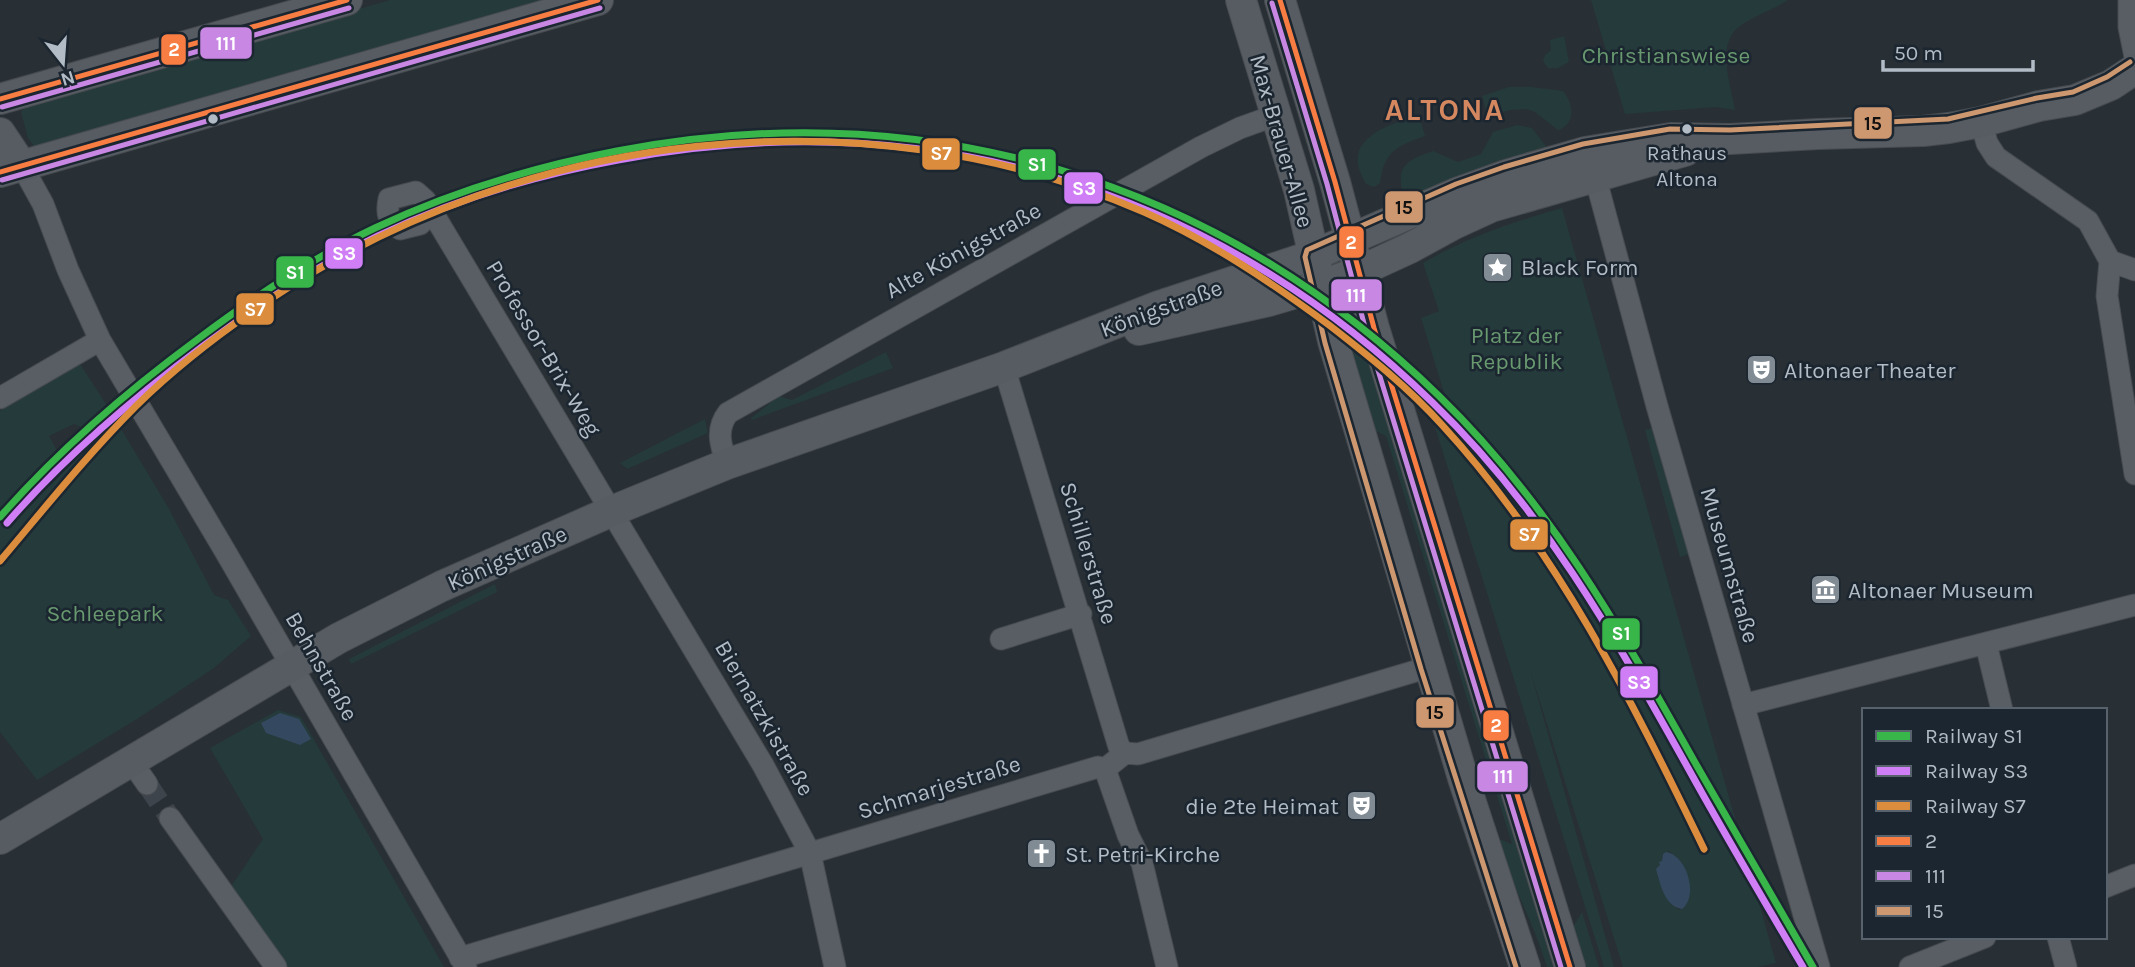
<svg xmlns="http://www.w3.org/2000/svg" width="2135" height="967" viewBox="0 0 2135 967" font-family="Karla,sans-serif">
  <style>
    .green { fill: #253a3b; fill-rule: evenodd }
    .water { fill: #34495f }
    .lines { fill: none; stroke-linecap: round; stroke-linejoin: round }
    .street-tunnel { stroke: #3d444b; stroke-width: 21; stroke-dasharray: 21 10; stroke-linecap: butt }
    .street-casing { stroke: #464b50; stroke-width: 23 }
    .secondary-casing { stroke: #464b50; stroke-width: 32 }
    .street { stroke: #585e64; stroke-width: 21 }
    .secondary { stroke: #575c62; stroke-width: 30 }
    .bus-1-casing { stroke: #1b2630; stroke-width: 10 }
    .bus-2-casing { stroke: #1b2630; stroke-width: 10 }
    .bus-3-casing { stroke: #1b2630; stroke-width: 10 }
    .bus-1 { stroke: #f77d43; stroke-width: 5 }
    .bus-2 { stroke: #c787e3; stroke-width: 5 }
    .bus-3 { stroke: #cd976f; stroke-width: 5 }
    .rail-1-casing { stroke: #1b2630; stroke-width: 12 }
    .rail-2-casing { stroke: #1b2630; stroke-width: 12 }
    .rail-3-casing { stroke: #1b2630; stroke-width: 12 }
    .rail-1 { stroke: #39b64a; stroke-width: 7 }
    .rail-2 { stroke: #cf7ef6; stroke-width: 7 }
    .rail-3 { stroke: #db8d3d; stroke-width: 7 }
    .bus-dot { fill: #b1bcc7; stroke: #1b2630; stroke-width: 2.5 }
    .labels { text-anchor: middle; stroke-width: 5; stroke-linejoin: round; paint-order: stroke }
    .bus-label { font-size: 21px; fill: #b1bcc7; stroke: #1b2630 }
    .park-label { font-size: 23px; fill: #68996f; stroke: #1b2630 }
    .street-label { font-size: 23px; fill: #b1bcc7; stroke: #1b2630 }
    .poi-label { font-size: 23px; fill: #b1bcc7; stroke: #1b2630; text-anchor: start }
    .district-label { font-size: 30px; font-weight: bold; letter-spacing: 2px; fill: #d5885f; stroke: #1b2630 }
    .line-badge { stroke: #1b2630; stroke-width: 2.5 }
    .badge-label { font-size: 19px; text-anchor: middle; font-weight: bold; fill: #fff }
    .pale-badge-label { font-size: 19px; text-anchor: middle; font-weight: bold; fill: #111 }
  </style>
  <rect width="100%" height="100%" fill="#282f35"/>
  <path class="green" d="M 390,0 L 560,0 L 36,149 L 28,138 L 21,112 L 26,105 Z
    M 1591,0 L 1788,0 C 1773,10 1754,16 1740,26 C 1715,44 1731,85 1735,110 L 1716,107 L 1625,114 Z
    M 1564,36 L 1569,62 L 1558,68 L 1548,68 L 1543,61 L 1545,55 L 1551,50 L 1550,40 Z
    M 1509,87 L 1531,87 L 1563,91 C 1574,104 1576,124 1558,130 L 1535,112 L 1527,109 L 1510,110 L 1488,116 L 1482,96 Z
    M 1419,116 L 1425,136 C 1397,146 1384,151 1380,183 L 1374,187 L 1366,184 C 1363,178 1359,171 1358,164 C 1353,134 1398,121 1419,116 Z
    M 1517,125 L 1532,128 L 1548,149 L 1406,203 C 1394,170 1402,161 1433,151 L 1458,162 L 1481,154 L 1493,132 Z
    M 1562,208 L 1776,963 L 1758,967 L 1623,967 L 1530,670 L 1614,967 L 1604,967 L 1435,427 L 1443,424 L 1462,451 L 1421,318 L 1439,311 L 1423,263 C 1467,237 1513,222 1562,208 ZM 1669,851 L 1675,857 L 1687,899 L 1680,910 C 1664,901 1660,871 1663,854 Z
    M 1364,336 L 1559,967 L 1547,967 C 1533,922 1511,881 1494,837 L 1512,844 L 1386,436 L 1368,427 L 1344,341 Z
    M 886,352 L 893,368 L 752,420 L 751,418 L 779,396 L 792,400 Z
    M 80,364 L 110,410 L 82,427 L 74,424 L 49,436 L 63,461 L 120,427 L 168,507 L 214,595 L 228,600 L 251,636 L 214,668 L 137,719 L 37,780 L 0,732 L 0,411 Z
    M 705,419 L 708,433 L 627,469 L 620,463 Z
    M 1656,427 L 1692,553 L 1680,557 L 1645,430 Z
    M 495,584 L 497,592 L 351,664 L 349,659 Z
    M 278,710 L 301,717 L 444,967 L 284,967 L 230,888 L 263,839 L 210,748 Z
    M 1582,912 L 1599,967 L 1584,967 L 1572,929 Z"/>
  <path class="water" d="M 280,713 L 299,719 L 311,739 L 300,745 L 266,733 L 261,723 Z
    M 1666,852 C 1687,855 1699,896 1682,909 C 1665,906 1661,887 1656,869 L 1660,865 L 1659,862 L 1662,861 L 1663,854 Z"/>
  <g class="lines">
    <path class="street-tunnel" d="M 147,784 L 170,818"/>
    <defs>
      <path id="street" d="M 2129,0 L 2129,27 L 2135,57
        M 1981,122 L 1987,143 L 1996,157 L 2088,221 L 2110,261
        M 22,166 L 43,204 L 68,270 L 100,340 L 225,551 L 466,967
        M 1595,176 L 1657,406 L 1819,967
        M 432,212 L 420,224 L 400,229 C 388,221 386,213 389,199 L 416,192 L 425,200 L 763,765 L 810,853 L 835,967
        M 2110,261 L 2107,296 L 2135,474
        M 2110,261 L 2135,270
        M 1004,367 L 1119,747 L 1125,753
        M 0,398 L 100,340
        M 727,464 C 721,446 715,430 728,413 L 1201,147 L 1240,128 L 1276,115
        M 1001,639 L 1081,614
        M 1986,644 L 2002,710
        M 1743,705 L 2135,605
        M 131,761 L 147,784
        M 1105,769 L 1128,835 L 1142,863 L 1167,967
        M 170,818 L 276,967
        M 2105,887 L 2135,875
        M 2058,937 L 2066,967
        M 460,958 L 1098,767 L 1105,769 L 1125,753 L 1138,754 L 1429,667
        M 1910,967 L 1985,937"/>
      <path id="secondary" d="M 1241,0 L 1299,190 L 1333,341 L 1463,778 L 1525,967
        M 1280,0 L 1335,182 L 1374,328 L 1570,967
        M 0,99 L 347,0
        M 0,133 L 22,166
        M 0,172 L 598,0
        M 1139,330 L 1269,301 L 1320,286 L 1360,271 L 1410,248 L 1454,224 L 1491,207 L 1685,151
        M 0,839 L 339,638 L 442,586 L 612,511 L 727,464 L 1004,367 L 1159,306 L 1314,255 L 1459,192 L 1506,175 L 1585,152 L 1671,138 L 1730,139 L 1818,134 L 1923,131 L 1949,128 L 1981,122 L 2039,106 L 2075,100 L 2111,85 L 2135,69"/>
    </defs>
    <use href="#street" class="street-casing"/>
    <use href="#secondary" class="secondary-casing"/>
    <use href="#street" class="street"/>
    <use href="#secondary" class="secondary"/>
    <defs>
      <path id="bus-1" d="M 1280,0 L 1335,182 L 1374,328 L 1570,967
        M 0,99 L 347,0
        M 0,172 L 598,0"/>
      <path id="bus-2" d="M 1272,3 L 1327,184 L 1366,331 L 1561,967
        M 2,107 L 349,8
        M 2,180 L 600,8"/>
      <path id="bus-3" d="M 1516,967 L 1421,669 L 1325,343 L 1305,257 L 1307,250 L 1456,184 L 1504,167 L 1583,144 L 1670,129 L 1730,130 L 1948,119 L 2037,98 L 2073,92 L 2107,77 L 2130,62"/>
    </defs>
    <use href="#bus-1" class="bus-1-casing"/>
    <use href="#bus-2" class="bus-2-casing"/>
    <use href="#bus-3" class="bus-3-casing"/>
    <use href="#bus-1" class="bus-1"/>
    <use href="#bus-2" class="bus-2"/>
    <use href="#bus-3" class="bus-3"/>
    <defs>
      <path id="rail-1" d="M 0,517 C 59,450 126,392 198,339 C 254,297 312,258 375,228 C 451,192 534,167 617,151 C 924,92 1215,178 1439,396 C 1552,506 1621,631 1697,766 C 1735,833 1774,900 1813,967"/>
      <path id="rail-2" d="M 7,523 C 65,456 132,399 203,346 C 258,305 316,266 378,236 C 453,200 536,175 618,160 C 922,102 1210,185 1432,402 C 1544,510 1613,634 1688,768 C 1725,835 1764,901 1803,967"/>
      <path id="rail-3" d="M 0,561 C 44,509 87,455 136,406 C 177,366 224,330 272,298 C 525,130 863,90 1144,212 C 1210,241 1271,282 1329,325 C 1369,356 1409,388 1443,426 C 1557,550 1631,699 1704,849"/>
    </defs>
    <use href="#rail-1" class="rail-1-casing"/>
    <use href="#rail-2" class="rail-2-casing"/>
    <use href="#rail-3" class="rail-3-casing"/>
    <use href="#rail-1" class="rail-1"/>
    <use href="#rail-2" class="rail-2"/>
    <use href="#rail-3" class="rail-3"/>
  </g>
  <defs>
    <symbol id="sight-square" viewBox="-11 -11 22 22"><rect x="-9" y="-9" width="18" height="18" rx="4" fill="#818b94" stroke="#1b2630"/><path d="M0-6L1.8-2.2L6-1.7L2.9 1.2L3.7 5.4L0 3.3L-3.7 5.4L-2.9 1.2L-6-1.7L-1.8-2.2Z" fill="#fff"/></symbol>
    <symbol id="theatre-square" viewBox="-11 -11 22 22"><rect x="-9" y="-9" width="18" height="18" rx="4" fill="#818b94" stroke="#1b2630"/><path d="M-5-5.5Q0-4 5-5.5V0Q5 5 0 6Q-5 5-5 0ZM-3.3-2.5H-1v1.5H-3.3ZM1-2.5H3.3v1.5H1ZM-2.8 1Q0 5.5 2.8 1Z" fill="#fff"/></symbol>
    <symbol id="museum-square" viewBox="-11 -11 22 22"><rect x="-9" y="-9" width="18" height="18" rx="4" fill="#818b94" stroke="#1b2630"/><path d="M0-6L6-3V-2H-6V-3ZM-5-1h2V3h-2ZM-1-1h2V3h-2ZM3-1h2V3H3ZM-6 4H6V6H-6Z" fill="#fff"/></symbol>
    <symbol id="church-square" viewBox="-11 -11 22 22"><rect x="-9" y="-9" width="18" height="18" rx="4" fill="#818b94" stroke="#1b2630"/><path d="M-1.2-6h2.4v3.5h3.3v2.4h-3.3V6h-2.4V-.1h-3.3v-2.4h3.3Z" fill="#fff"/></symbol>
  </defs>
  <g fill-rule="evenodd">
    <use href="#sight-square" x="1480" y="250" width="35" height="35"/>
    <use href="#theatre-square" x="1744" y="352" width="35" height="35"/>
    <use href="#museum-square" x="1808" y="572" width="35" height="35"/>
    <use href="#theatre-square" x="1344" y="788" width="35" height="35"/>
    <use href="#church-square" x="1024" y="836" width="35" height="35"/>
  </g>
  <g class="bus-dot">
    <circle cx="213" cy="119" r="6"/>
    <circle cx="1687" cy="129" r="6"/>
  </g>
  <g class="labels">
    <g class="bus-label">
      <text x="1687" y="160">Rathaus<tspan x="1687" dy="26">Altona</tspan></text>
    </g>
    <g class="park-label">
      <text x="1666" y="63">Christianswiese</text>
      <text x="1516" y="343">Platz der<tspan x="1516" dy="26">Republik</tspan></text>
      <text x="105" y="621">Schleepark</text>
    </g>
    <g class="street-label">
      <text transform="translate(1282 141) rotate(74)" y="8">Max-Brauer-Allee</text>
      <text transform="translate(963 250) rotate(-29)" y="8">Alte Königstraße</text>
      <text transform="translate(1161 308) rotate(-20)" y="8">Königstraße</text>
      <text transform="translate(544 348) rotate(59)" y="8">Professor-Brix-Weg</text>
      <text transform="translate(1089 553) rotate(73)" y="8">Schillerstraße</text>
      <text transform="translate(507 558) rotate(-24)" y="8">Königstraße</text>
      <text transform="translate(1730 565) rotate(74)" y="8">Museumstraße</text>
      <text transform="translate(322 666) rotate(60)" y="8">Behnstraße</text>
      <text transform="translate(765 718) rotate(60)" y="8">Biernatzkistraße</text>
      <text transform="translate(939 787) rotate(-17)" y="8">Schmarjestraße</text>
    </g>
    <g class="poi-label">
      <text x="1521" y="275">Black Form</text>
      <text x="1784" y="378">Altonaer Theater</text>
      <text x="1848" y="598">Altonaer Museum</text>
      <text x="1339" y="814" text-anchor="end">die 2te Heimat</text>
      <text x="1065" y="862">St. Petri-Kirche</text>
    </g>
    <g class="district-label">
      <text x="1445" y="120">ALTONA</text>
    </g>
  </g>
  <g class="line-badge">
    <rect x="199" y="26" width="54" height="34" rx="7" fill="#c787e3"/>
    <rect x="160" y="33" width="27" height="33" rx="7" fill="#f77d43"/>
    <rect x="1853" y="106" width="40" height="34" rx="7" fill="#cd976f"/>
    <rect x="921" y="137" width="40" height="34" rx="7" fill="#db8d3d"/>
    <rect x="1017" y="148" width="40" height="33" rx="7" fill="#39b64a"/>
    <rect x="1063" y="171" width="41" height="34" rx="7" fill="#cf7ef6"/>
    <rect x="1384" y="190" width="40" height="34" rx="7" fill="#cd976f"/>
    <rect x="1338" y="225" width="27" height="34" rx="7" fill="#f77d43"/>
    <rect x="324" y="237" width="40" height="33" rx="7" fill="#cf7ef6"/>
    <rect x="275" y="255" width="40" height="34" rx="7" fill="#39b64a"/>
    <rect x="1330" y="278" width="53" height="34" rx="7" fill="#c787e3"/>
    <rect x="235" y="292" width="40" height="34" rx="7" fill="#db8d3d"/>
    <rect x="1509" y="518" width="40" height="33" rx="7" fill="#db8d3d"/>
    <rect x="1601" y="617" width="40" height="34" rx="7" fill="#39b64a"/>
    <rect x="1619" y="665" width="40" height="34" rx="7" fill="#cf7ef6"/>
    <rect x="1415" y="696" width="40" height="33" rx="7" fill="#cd976f"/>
    <rect x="1482" y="709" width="28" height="33" rx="7" fill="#f77d43"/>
    <rect x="1476" y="760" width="53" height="33" rx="7" fill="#c787e3"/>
  </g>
  <g class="badge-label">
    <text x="226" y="50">111</text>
    <text x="174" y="56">2</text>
    <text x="941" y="160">S7</text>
    <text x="1037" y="171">S1</text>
    <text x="1084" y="195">S3</text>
    <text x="1351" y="249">2</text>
    <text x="344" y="260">S3</text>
    <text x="295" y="279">S1</text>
    <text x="1356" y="302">111</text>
    <text x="255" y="316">S7</text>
    <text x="1529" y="541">S7</text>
    <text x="1621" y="640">S1</text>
    <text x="1639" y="689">S3</text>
    <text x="1496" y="732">2</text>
    <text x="1503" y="783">111</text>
  </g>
  <g class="pale-badge-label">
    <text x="1873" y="130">15</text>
    <text x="1404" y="214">15</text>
    <text x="1435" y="719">15</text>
  </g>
  <rect x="1862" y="708" width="245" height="231" fill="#1b2630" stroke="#57626c" stroke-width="2"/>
  <rect x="1876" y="731" width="35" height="10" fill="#39b64a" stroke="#57626c" stroke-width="2"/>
  <text x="1925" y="743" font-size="21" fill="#b1bcc7">Railway S1</text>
  <rect x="1876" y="766" width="35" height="10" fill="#cf7ef6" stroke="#57626c" stroke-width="2"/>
  <text x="1925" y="778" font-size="21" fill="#b1bcc7">Railway S3</text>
  <rect x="1876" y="801" width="35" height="10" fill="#db8d3d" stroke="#57626c" stroke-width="2"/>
  <text x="1925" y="813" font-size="21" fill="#b1bcc7">Railway S7</text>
  <rect x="1876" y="836" width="35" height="10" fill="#f77d43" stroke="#57626c" stroke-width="2"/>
  <text x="1925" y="848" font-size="21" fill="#b1bcc7">2</text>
  <rect x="1876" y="871" width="35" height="10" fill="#c787e3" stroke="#57626c" stroke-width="2"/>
  <text x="1925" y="883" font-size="21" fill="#b1bcc7">111</text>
  <rect x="1876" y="906" width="35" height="10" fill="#cd976f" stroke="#57626c" stroke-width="2"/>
  <text x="1925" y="918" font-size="21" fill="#b1bcc7">15</text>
  <g transform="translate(63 63) rotate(163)" stroke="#1b2630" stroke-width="5" paint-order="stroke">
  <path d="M0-5L12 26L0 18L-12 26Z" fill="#b1bcc7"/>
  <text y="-10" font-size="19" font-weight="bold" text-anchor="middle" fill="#b1bcc7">N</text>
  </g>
  <path d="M1883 60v10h150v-10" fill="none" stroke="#b1bcc7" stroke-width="3.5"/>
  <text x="1894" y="60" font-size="21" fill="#b1bcc7" stroke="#1b2630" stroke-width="5" paint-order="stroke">50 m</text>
</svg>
